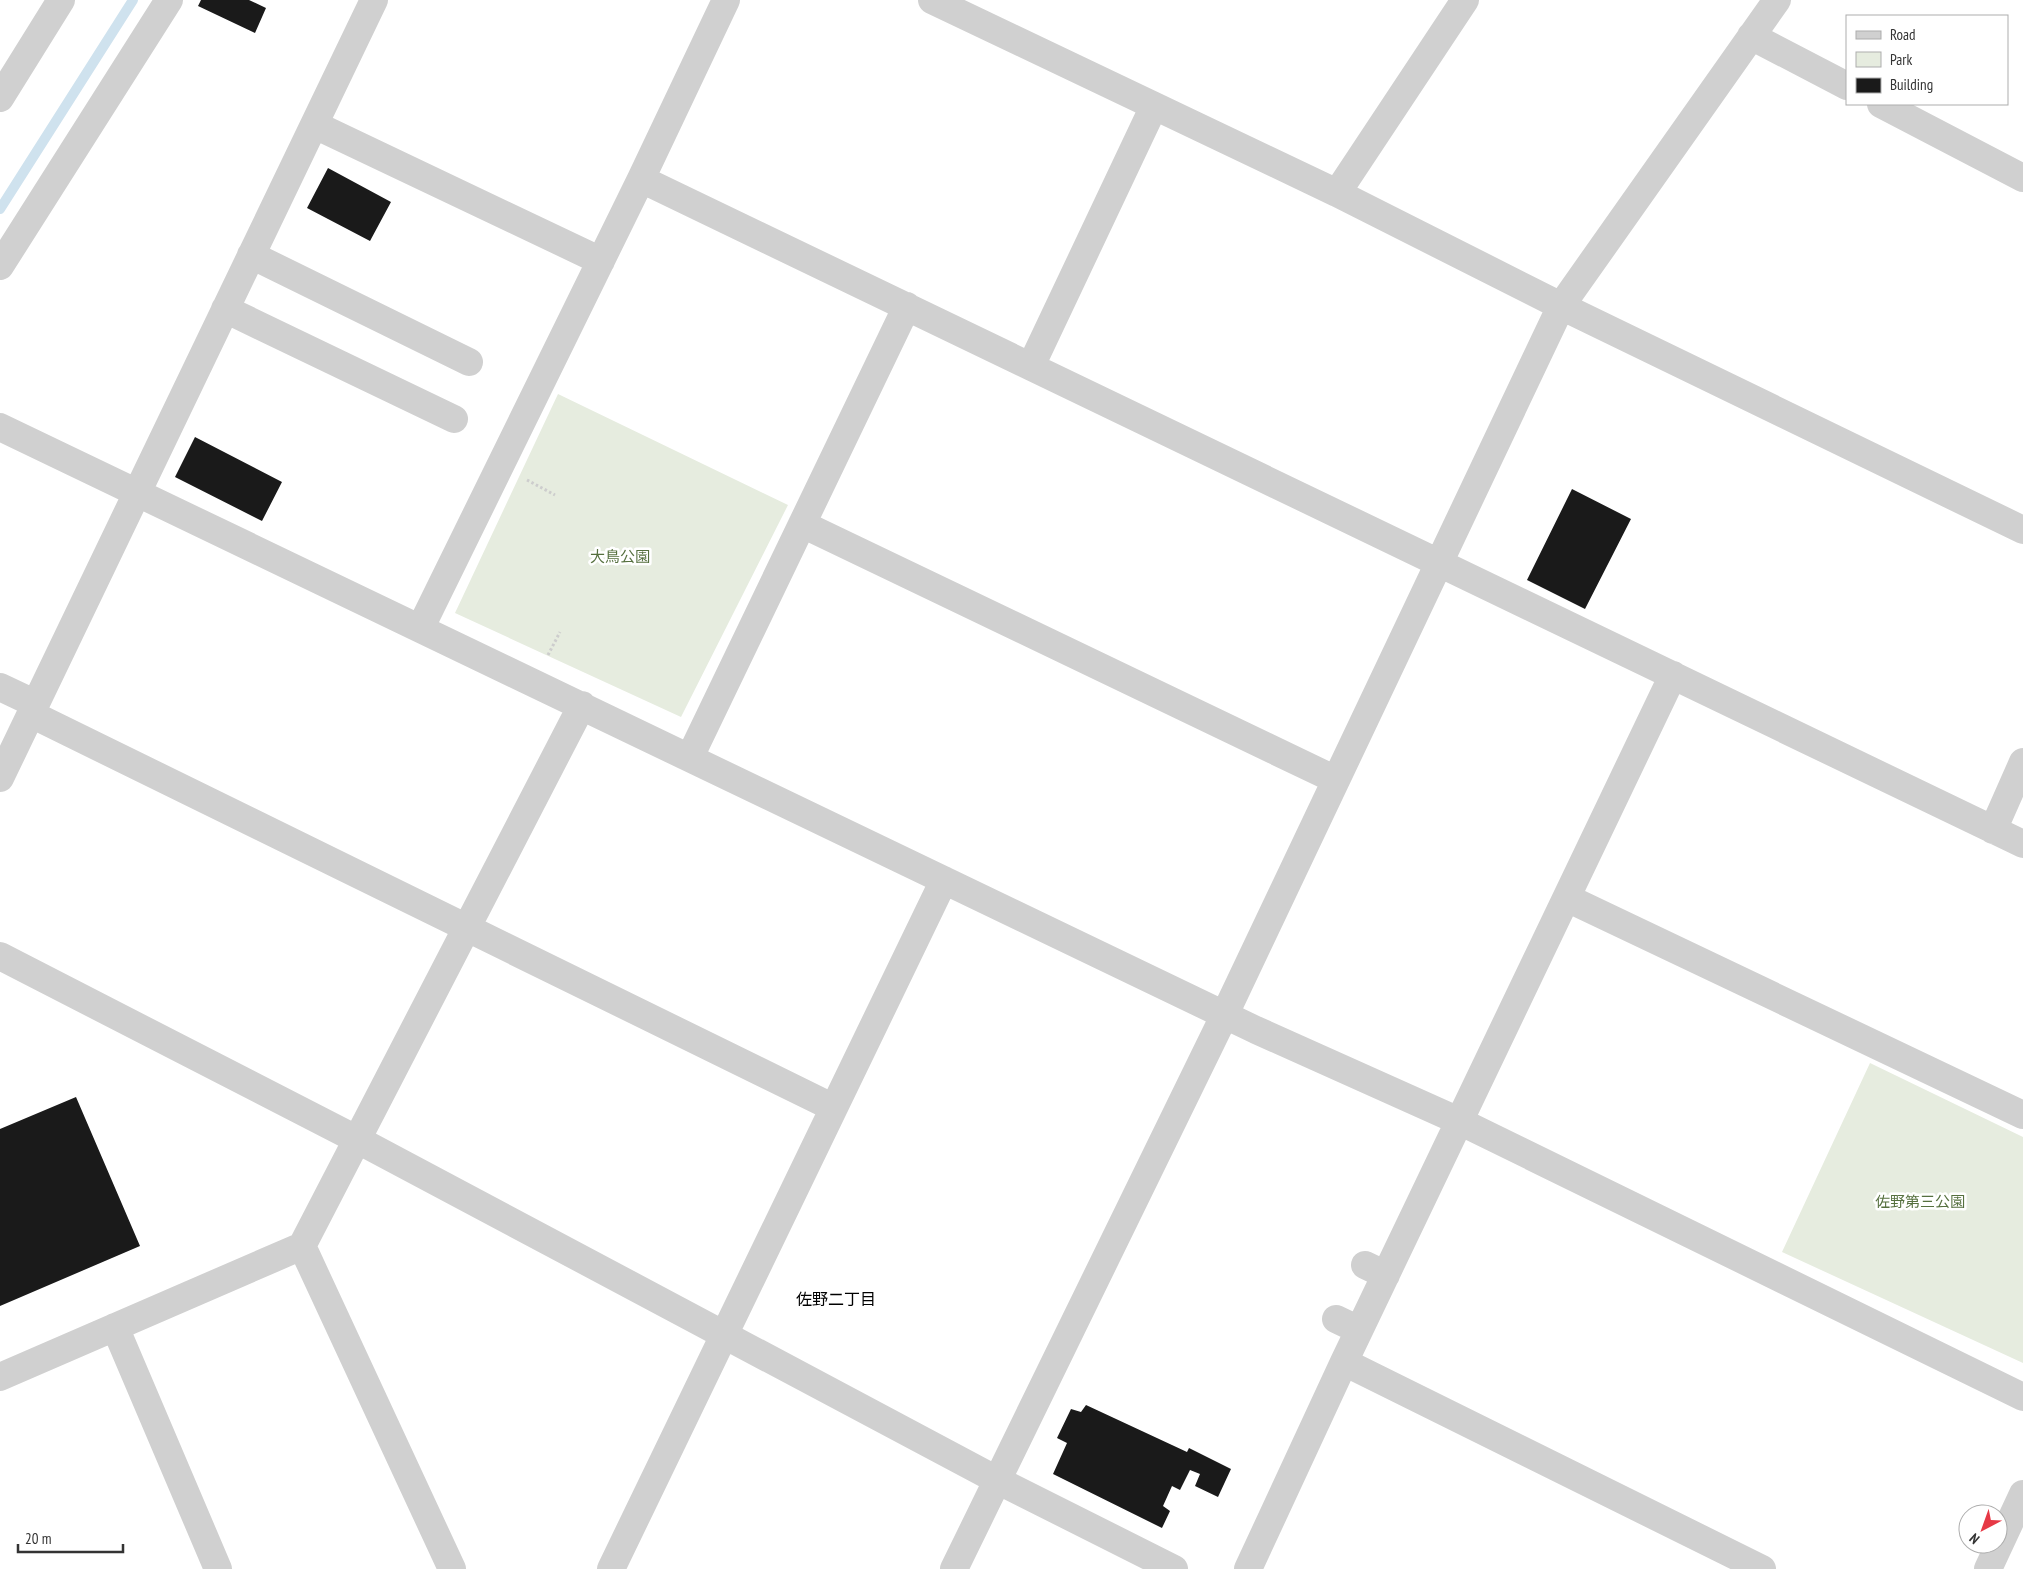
<svg xmlns="http://www.w3.org/2000/svg" width="2023" height="1569" viewBox="0 0 2023 1569" font-family="'PT Sans Narrow','Noto Sans JP',sans-serif">
  <style>
    .green { fill: #e6ecdf }
    .lines { fill: none; stroke-linecap: round; stroke-linejoin: round }
    .stream { stroke: #cfe2ee; stroke-width: 10 }
    .building { fill: #1a1a1a }
    .path { stroke: #cdcdcd; stroke-width: 3; stroke-dasharray: 2.5 2.5; stroke-linecap: butt }
    .minor { stroke: #d0d0d0; stroke-width: 28 }
    .labels { text-anchor: middle; stroke-width: 5; stroke-linejoin: round; paint-order: stroke }
    .park-label { font-size: 15px; fill: #56703f; stroke: #fff }
    .neighbourhood-label { font-size: 16px; fill: #000; stroke: #fff }
  </style>
  <rect width="100%" height="100%" fill="#fff"/>
  <path class="green" d="M 558,394 L 788,505 L 681,717 L 455,613 Z
    M 1870,1063 L 2023,1137 L 2023,1363 L 1782,1252 Z"/>
  <g class="lines">
    <path class="stream" d="M 0,209 L 133,0"/>
  </g>
  <path class="building" d="M 201,0 L 249,0 L 266,8 L 255,33 L 198,6 Z
    M 328,168 L 391,202 L 370,241 L 307,208 Z
    M 195,437 L 282,482 L 262,521 L 175,477 Z
    M 1572,489 L 1631,519 L 1585,609 L 1527,580 Z
    M 76,1097 L 140,1246 L 0,1306 L 0,1129 Z
    M 1086,1405 L 1187,1452 L 1189,1448 L 1231,1469 L 1218,1497 L 1195,1486 L 1200,1474 L 1190,1470 L 1180,1490 L 1172,1486 L 1163,1506 L 1170,1511 L 1162,1528 L 1053,1474 L 1067,1443 L 1057,1438 L 1071,1409 L 1081,1412 Z"/>
  <g class="lines">
    <path class="path" d="M 527,480 L 555,495
      M 548,655 L 560,632"/>
    <path class="minor" d="M 932,0 L 1337,193 L 1561,306 L 2023,530
      M 1751,36 L 1847,86
      M 0,98 L 61,0
      M 1881,104 L 2023,178
      M 315,125 L 601,261
      M 641,179 L 2023,844
      M 1337,193 L 1465,0
      M 251,255 L 469,362
      M 0,266 L 169,0
      M 225,309 L 454,419
      M 1031,366 L 1154,106
      M 0,427 L 1256,1030 L 1459,1121 L 2023,1397
      M 802,524 L 1336,780
      M 421,627 L 641,179 L 726,0
      M 0,687 L 36,704
      M 31,714 L 832,1107
      M 690,757 L 907,306
      M 0,778 L 374,0
      M 1993,830 L 2023,762
      M 1567,898 L 2023,1115
      M 0,956 L 358,1140 L 997,1480 L 1174,1569
      M 302,1246 L 452,1569
      M 1365,1265 L 1386,1275
      M 1336,1319 L 1359,1330
      M 115,1327 L 218,1569
      M 1344,1362 L 1762,1569
      M 0,1377 L 302,1246 L 582,705
      M 611,1569 L 944,880
      M 954,1569 L 1225,1014 L 1561,306 L 1777,0
      M 1248,1569 L 1344,1362 L 1673,675
      M 1988,1569 L 2023,1494"/>
  </g>
  <g class="labels">
    <g class="park-label">
      <text x="620" y="562">大鳥公園</text>
      <text x="1920" y="1207">佐野第三公園</text>
    </g>
    <g class="neighbourhood-label">
      <text x="836" y="1305">佐野二丁目</text>
    </g>
  </g>
  <rect x="1846" y="15" width="162" height="90" fill="#ffffff" stroke="#adadad"/>
  <rect x="1856" y="31" width="25" height="8" fill="#d0d0d0" stroke="#adadad"/>
  <text x="1890" y="40" font-size="15" fill="#333333">Road</text>
  <rect x="1856" y="52" width="25" height="15" fill="#e6ecdf" stroke="#adadad"/>
  <text x="1890" y="65" font-size="15" fill="#333333">Park</text>
  <rect x="1856" y="78" width="25" height="15" fill="#1a1a1a" stroke="#adadad"/>
  <text x="1890" y="90" font-size="15" fill="#333333">Building</text>
  <g transform="translate(1983 1529) rotate(221)"><circle r="24" fill="#ffffff" stroke="#adadad"/>
  <path d="M0-4L9 19L0 12L-9 19Z" fill="#e63946"/>
  <text y="-8" font-size="14" font-weight="bold" text-anchor="middle" fill="#333333">N</text>
  </g>
  <path d="M18 1544v8h105v-8" fill="none" stroke="#333333" stroke-width="2.5"/>
  <text x="25" y="1544" font-size="15" fill="#333333" stroke="#ffffff" stroke-width="4" paint-order="stroke">20 m</text>
</svg>
